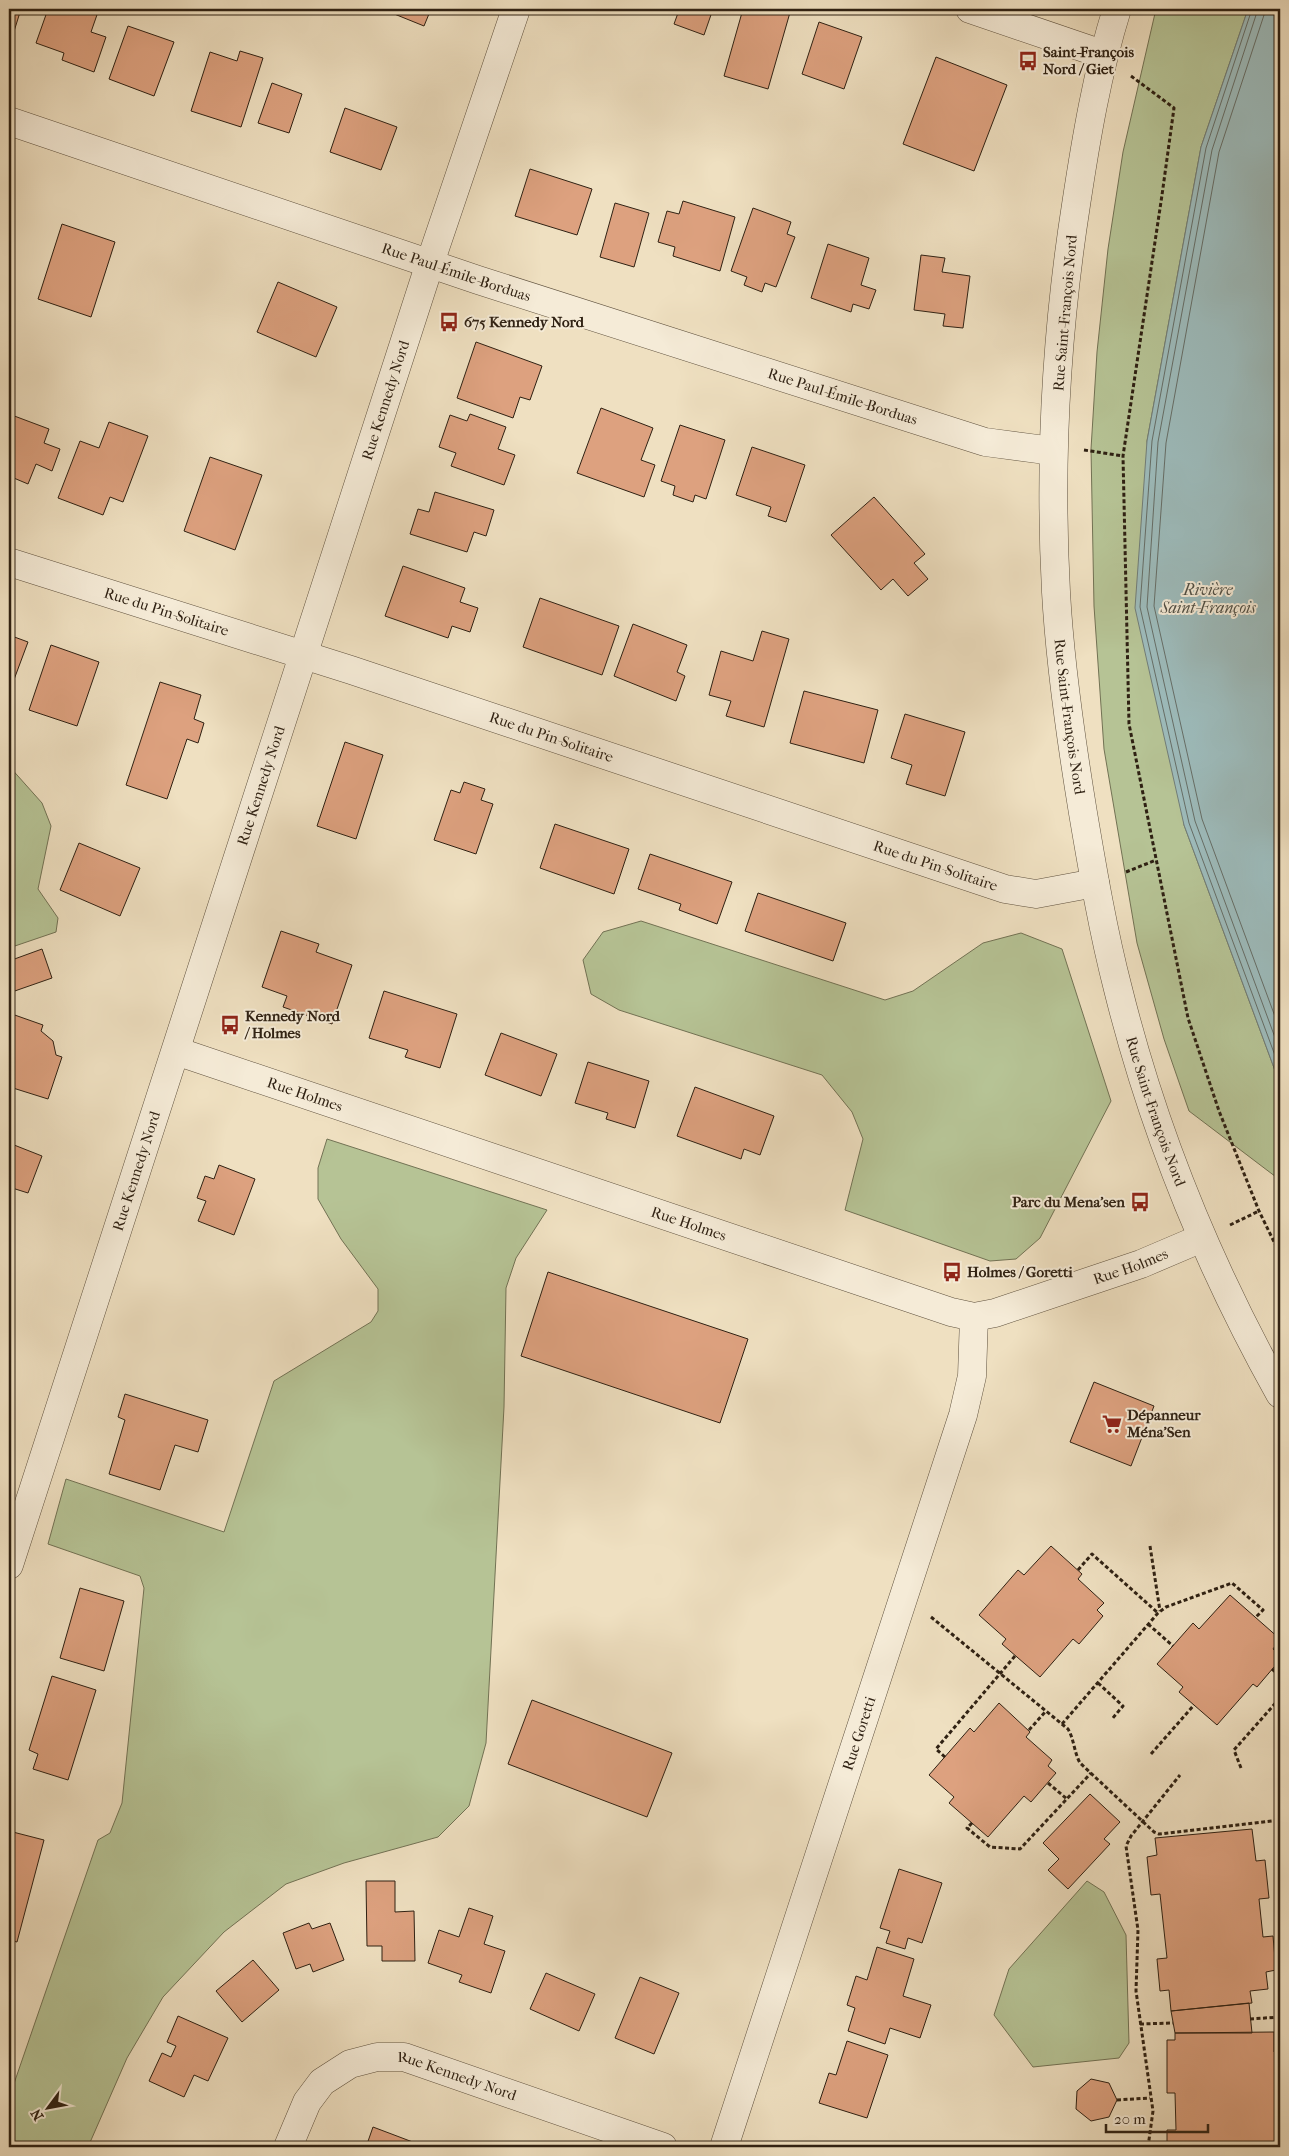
<svg xmlns="http://www.w3.org/2000/svg" width="1289" height="2156" viewBox="0 0 1289 2156" font-family="'IM FELL French Canon',serif">
  <style>
    .green { fill: #b6c395; stroke: #727254 }
    .water { fill: #9dbbbb; stroke: #717d78 }
    .lines { fill: none; stroke-linecap: round; stroke-linejoin: round }
    .shore { stroke: #666e67; stroke-width: 1 }
    .building { fill: #dda17f; stroke: #2f2113 }
    .minor-casing { stroke: #5f513e; stroke-width: 29 }
    .tertiary-casing { stroke: #5f513e; stroke-width: 29 }
    .path { stroke: #2f2113; stroke-width: 3; stroke-dasharray: 4 2.5; stroke-linecap: butt }
    .minor { stroke: #f5ebd7; stroke-width: 28 }
    .tertiary { stroke: #f5ebd7; stroke-width: 28 }
    .labels { text-anchor: middle; stroke-width: 4; stroke-linejoin: round; paint-order: stroke }
    .poi-label { font-size: 15px; font-weight: bold; fill: #2f2113; stroke: #f5ebd7; text-anchor: start }
    .street-label { font-size: 15px; fill: #2f2113; stroke: #f5ebd7 }
    .water-label { font-size: 16px; font-style: italic; fill: #504f45; stroke: #f5ebd7 }
  </style>
  <rect width="100%" height="100%" fill="#efe0c1"/>
  <filter id="stains"><feTurbulence type="fractalNoise" baseFrequency=".004" numOctaves="4"/><feColorMatrix values="0 0 0 0 .2 0 0 0 0 .09 0 0 0 0 .02 0 0 0 .5 -.17"/></filter>
  <radialGradient id="worn" r=".72"><stop offset=".6" stop-color="#630" stop-opacity="0"/><stop offset="1" stop-color="#630" stop-opacity=".3"/></radialGradient>
  <path class="green" d="M 1156,9 L 1248,9 L 1201,147 L 1147,441 L 1184,825 L 1280,1084 L 1280,1180 L 1189,1111 L 1164,1039 L 1137,943 L 1104,749 L 1094,606 L 1091,449 L 1097,352 L 1108,249 L 1123,152 Z
    M 9,766 L 42,803 L 51,826 L 38,889 L 58,918 L 56,932 L 9,948 Z
    M 641,921 L 885,1000 L 913,991 L 983,943 L 1021,933 L 1062,949 L 1111,1101 L 1040,1238 L 1016,1259 L 990,1261 L 845,1210 L 863,1139 L 852,1112 L 822,1075 L 619,1010 L 591,994 L 583,960 L 603,932 Z
    M 327,1139 L 547,1210 L 516,1258 L 506,1288 L 504,1407 L 486,1743 L 469,1806 L 438,1837 L 344,1863 L 286,1884 L 224,1932 L 163,1997 L 127,2058 L 88,2147 L 9,2147 L 9,2098 L 98,1840 L 110,1833 L 122,1803 L 144,1588 L 140,1576 L 48,1544 L 66,1479 L 224,1532 L 274,1381 L 371,1322 L 378,1311 L 378,1289 L 341,1239 L 318,1199 L 318,1168 Z
    M 1087,1881 L 1104,1892 L 1126,1935 L 1129,2043 L 1119,2058 L 1033,2067 L 994,2015 L 1009,1969 Z"/>
  <path class="water" d="M 1248,9 L 1280,9 L 1280,1084 L 1184,825 L 1135,608 L 1147,441 L 1201,147 Z"/>
  <g class="lines">
    <path class="shore" d="M 1252,9 L 1206,148 L 1152,441 L 1140,607 L 1189,823 L 1280,1069
      M 1258,9 L 1212,150 L 1158,442 L 1147,607 L 1195,821 L 1280,1051
      M 1266,9 L 1219,152 L 1166,443 L 1154,606 L 1202,819 L 1280,1030"/>
  </g>
  <path class="building" d="M 9,9 L 21,9 L 11,41 L 9,40 Z
    M 48,9 L 99,9 L 91,32 L 106,37 L 94,72 L 62,60 L 64,53 L 36,43 Z
    M 382,9 L 431,9 L 424,26 Z
    M 667,9 L 713,9 L 704,35 L 674,24 L 678,13 Z
    M 743,9 L 791,9 L 768,89 L 724,76 Z
    M 819,22 L 862,37 L 844,89 L 802,74 Z
    M 128,26 L 174,42 L 154,96 L 109,79 Z
    M 240,51 L 263,58 L 241,127 L 191,111 L 210,52 L 237,61 Z
    M 936,57 L 1007,85 L 974,171 L 903,144 Z
    M 272,83 L 302,94 L 289,133 L 258,123 Z
    M 345,108 L 397,127 L 381,170 L 330,152 Z
    M 530,169 L 592,189 L 577,235 L 515,216 Z
    M 683,201 L 735,217 L 720,271 L 673,256 L 675,247 L 658,242 L 667,211 L 679,214 Z
    M 615,203 L 649,213 L 634,267 L 600,257 Z
    M 753,208 L 791,222 L 787,234 L 795,237 L 776,287 L 765,283 L 762,292 L 744,285 L 747,277 L 731,271 Z
    M 62,224 L 115,242 L 91,317 L 38,299 Z
    M 828,244 L 869,258 L 861,285 L 876,290 L 869,309 L 853,304 L 851,312 L 811,298 Z
    M 921,255 L 945,258 L 942,272 L 970,276 L 963,328 L 943,326 L 945,314 L 914,310 Z
    M 278,282 L 337,307 L 316,357 L 257,332 Z
    M 476,342 L 542,366 L 530,400 L 520,397 L 513,418 L 457,398 Z
    M 601,408 L 653,428 L 641,460 L 655,465 L 644,497 L 577,473 Z
    M 9,414 L 49,429 L 44,443 L 60,449 L 52,471 L 36,464 L 28,484 L 9,476 Z
    M 470,414 L 506,427 L 498,449 L 515,455 L 504,485 L 451,466 L 456,453 L 439,447 L 450,415 L 467,421 Z
    M 109,422 L 148,436 L 123,502 L 110,497 L 103,515 L 58,498 L 80,441 L 99,448 Z
    M 680,425 L 725,440 L 706,499 L 695,495 L 693,502 L 673,495 L 675,486 L 661,481 Z
    M 752,447 L 805,465 L 786,522 L 768,516 L 771,507 L 736,495 Z
    M 210,457 L 262,475 L 235,550 L 184,531 Z
    M 435,492 L 494,510 L 486,536 L 474,532 L 467,552 L 410,534 L 418,509 L 429,512 Z
    M 874,497 L 925,554 L 914,563 L 928,579 L 908,596 L 893,579 L 881,590 L 831,535 Z
    M 403,566 L 465,588 L 460,602 L 478,608 L 470,632 L 452,626 L 448,638 L 385,616 Z
    M 540,598 L 619,626 L 602,675 L 523,647 Z
    M 633,624 L 687,645 L 677,672 L 685,676 L 676,701 L 614,676 Z
    M 762,631 L 789,639 L 764,727 L 726,716 L 731,701 L 709,695 L 721,651 L 753,661 Z
    M 9,635 L 28,642 L 9,693 Z
    M 51,645 L 99,662 L 77,726 L 29,710 Z
    M 160,682 L 201,695 L 194,719 L 204,723 L 198,743 L 187,739 L 167,799 L 126,785 Z
    M 804,691 L 878,710 L 864,763 L 790,743 Z
    M 905,714 L 965,732 L 945,796 L 906,784 L 912,765 L 891,758 Z
    M 345,742 L 383,755 L 356,839 L 317,826 Z
    M 464,782 L 485,789 L 481,800 L 493,804 L 476,854 L 434,840 L 451,790 L 460,793 Z
    M 555,824 L 629,849 L 614,894 L 540,868 Z
    M 79,843 L 140,868 L 120,916 L 60,890 Z
    M 650,854 L 732,882 L 717,924 L 679,910 L 681,904 L 638,889 Z
    M 758,893 L 846,923 L 833,961 L 745,931 Z
    M 281,931 L 319,944 L 316,952 L 352,965 L 332,1024 L 283,1007 L 287,996 L 262,987 Z
    M 42,949 L 52,978 L 9,993 L 9,961 Z
    M 384,991 L 457,1014 L 440,1068 L 405,1057 L 408,1050 L 369,1038 Z
    M 9,1013 L 43,1025 L 41,1031 L 53,1041 L 56,1055 L 62,1057 L 48,1099 L 13,1088 L 9,1101 Z
    M 501,1033 L 557,1054 L 541,1096 L 485,1075 Z
    M 588,1062 L 649,1081 L 635,1128 L 606,1119 L 608,1113 L 575,1103 Z
    M 695,1087 L 774,1116 L 760,1155 L 744,1149 L 741,1159 L 677,1136 Z
    M 9,1143 L 42,1156 L 28,1193 L 9,1187 L 9,1188 Z
    M 219,1165 L 255,1179 L 234,1235 L 198,1221 L 206,1201 L 197,1198 L 205,1176 L 214,1179 Z
    M 548,1272 L 748,1339 L 720,1423 L 521,1356 Z
    M 1094,1382 L 1154,1406 L 1131,1466 L 1070,1442 Z
    M 125,1394 L 208,1420 L 198,1452 L 175,1445 L 160,1490 L 109,1474 L 125,1420 L 118,1417 Z
    M 1051,1546 L 1082,1574 L 1078,1579 L 1104,1603 L 1097,1610 L 1103,1616 L 1079,1644 L 1073,1639 L 1040,1677 L 1002,1644 L 1006,1639 L 979,1615 L 1018,1570 L 1024,1575 Z
    M 80,1588 L 124,1601 L 104,1671 L 60,1658 Z
    M 1230,1595 L 1280,1639 L 1273,1649 L 1280,1656 L 1280,1660 L 1257,1687 L 1253,1684 L 1217,1725 L 1179,1692 L 1183,1687 L 1157,1664 L 1193,1623 L 1199,1629 Z
    M 52,1676 L 96,1690 L 68,1780 L 33,1769 L 38,1754 L 29,1750 Z
    M 532,1700 L 672,1753 L 647,1817 L 508,1764 Z
    M 999,1703 L 1030,1732 L 1026,1737 L 1052,1760 L 1048,1766 L 1056,1773 L 1031,1802 L 1024,1796 L 988,1837 L 949,1803 L 954,1797 L 929,1775 L 970,1728 L 974,1732 Z
    M 1090,1794 L 1120,1822 L 1104,1839 L 1110,1844 L 1068,1889 L 1048,1870 L 1059,1859 L 1043,1843 Z
    M 1252,1829 L 1256,1861 L 1265,1860 L 1269,1898 L 1259,1899 L 1263,1937 L 1273,1936 L 1276,1970 L 1266,1972 L 1268,1989 L 1250,1991 L 1252,2003 L 1171,2011 L 1169,1990 L 1160,1991 L 1157,1959 L 1167,1958 L 1160,1894 L 1151,1895 L 1147,1857 L 1157,1855 L 1155,1838 Z
    M 9,1831 L 44,1840 L 17,1942 L 9,1940 Z
    M 899,1869 L 942,1883 L 922,1943 L 908,1938 L 905,1949 L 886,1943 L 890,1931 L 880,1928 Z
    M 366,1881 L 395,1881 L 395,1912 L 414,1911 L 415,1961 L 382,1961 L 382,1946 L 367,1946 Z
    M 469,1908 L 493,1916 L 484,1944 L 505,1951 L 491,1993 L 459,1982 L 462,1975 L 428,1963 L 439,1930 L 459,1937 Z
    M 309,1923 L 312,1929 L 330,1923 L 344,1960 L 313,1972 L 310,1964 L 296,1969 L 283,1933 Z
    M 877,1947 L 914,1959 L 903,1996 L 931,2005 L 920,2038 L 890,2028 L 885,2044 L 848,2031 L 855,2008 L 847,2005 L 856,1976 L 867,1980 Z
    M 253,1960 L 279,1990 L 242,2022 L 216,1991 Z
    M 546,1973 L 595,1994 L 579,2031 L 530,2009 Z
    M 640,1977 L 679,1993 L 654,2054 L 615,2038 Z
    M 1249,2003 L 1252,2033 L 1175,2033 L 1171,2011 Z
    M 178,2016 L 228,2038 L 208,2081 L 194,2075 L 184,2097 L 149,2081 L 162,2053 L 171,2057 L 176,2046 L 167,2042 Z
    M 1274,2032 L 1274,2052 L 1280,2052 L 1280,2088 L 1275,2088 L 1275,2119 L 1280,2119 L 1280,2147 L 1167,2147 L 1167,2130 L 1176,2130 L 1175,2093 L 1167,2093 L 1167,2040 L 1175,2040 L 1175,2033 Z
    M 847,2041 L 888,2055 L 867,2118 L 819,2103 L 829,2073 L 836,2075 Z
    M 1091,2079 L 1109,2083 L 1117,2100 L 1109,2117 L 1091,2121 L 1076,2109 L 1077,2091 Z
    M 373,2127 L 418,2144 L 417,2147 L 366,2147 Z"/>
  <g class="lines">
    <defs>
      <g id="minor">
        <path d="M 970,9 L 1102,54"/>
        <path id="s1" d="M 9,121 L 478,280 L 985,442 L 1053,451"/>
        <path id="s2" d="M 9,562 L 351,670 L 1005,889 L 1036,894 L 1095,883"/>
        <path id="s3" d="M 176,1051 L 951,1312 L 974,1317 L 995,1313 L 1141,1264 L 1202,1238"/>
        <path id="s4" d="M 9,1565 L 430,263 L 516,9"/>
        <path id="s5" d="M 288,2147 L 307,2102 L 322,2082 L 350,2064 L 377,2057 L 404,2057 L 663,2147"/>
        <path id="s6" d="M 724,2147 L 963,1415 L 972,1376 L 974,1317"/>
      </g>
      <g id="tertiary">
        <path id="s7" d="M 1117,9 C 1097,73 1086,139 1076,205 C 1056,333 1049,463 1056,592 C 1060,666 1071,740 1083,813 C 1093,872 1103,931 1118,989 C 1153,1130 1209,1267 1280,1394"/>
      </g>
    </defs>
    <use href="#minor" class="minor-casing"/>
    <use href="#tertiary" class="tertiary-casing"/>
    <path class="path" d="M 1131,76 L 1174,108 L 1162,195 L 1123,456 L 1129,724 L 1188,1018 L 1219,1111 L 1259,1211 L 1280,1254
      M 1084,450 L 1123,456
      M 1126,872 L 1156,860
      M 1230,1225 L 1259,1211
      M 1150,1546 L 1160,1611
      M 1078,1570 L 1092,1554 L 1158,1613
      M 931,1617 L 1068,1729 C 1074,1739 1074,1752 1080,1763 L 1154,1832 L 1159,1834 L 1280,1820
      M 1148,1624 L 1173,1646
      M 1272,1669 L 1280,1676
      M 1098,1683 L 1123,1706 L 1112,1719
      M 1062,1724 L 1158,1613 L 1166,1607 L 1232,1583 L 1263,1610 L 1256,1617
      M 1029,1730 L 1046,1711
      M 1151,1754 L 1194,1705
      M 945,1757 L 936,1749 L 1015,1656
      M 1277,1763 L 1280,1785
      M 1241,1768 L 1234,1750 L 1280,1698
      M 1048,1783 L 1067,1799
      M 972,1823 L 967,1828 L 990,1847 L 1020,1849 L 1091,1773
      M 1250,2019 L 1280,2017
      M 1140,2024 L 1173,2023
      M 1117,2100 L 1150,2098
      M 1148,2147 L 1153,2111 L 1136,1991 L 1138,1930 L 1126,1846 L 1131,1836 L 1180,1775"/>
    <use href="#minor" class="minor"/>
    <use href="#tertiary" class="tertiary"/>
  </g>
  <defs>
    <symbol id="bus-bare" viewBox="-9 -9 18 18"><path d="M-5-6H5V4H4V6H2V4H-2V6H-4V4H-5ZM-3.5-4V0h7V-4ZM-3.5 1.2v1.5H-2V1.2ZM2 1.2v1.5H3.5V1.2Z" fill="#8f2418" stroke="#f5ebd7" stroke-width="2.5" paint-order="stroke"/></symbol>
    <symbol id="supermarket-bare" viewBox="-9 -9 18 18"><path d="M-6-5.5h2.5l.6 2H6L4.5 2H-2.5L-4.4-4H-6ZM-1.5 3.2a1.3 1.3 0 1 0 .1 0ZM3 3.2a1.3 1.3 0 1 0 .1 0Z" fill="#8f2418" stroke="#f5ebd7" stroke-width="2.5" paint-order="stroke"/></symbol>
  </defs>
  <g fill-rule="evenodd">
    <use href="#bus-bare" x="1014" y="47" width="28" height="28"/>
    <use href="#bus-bare" x="435" y="308" width="28" height="28"/>
    <use href="#bus-bare" x="216" y="1011" width="28" height="28"/>
    <use href="#bus-bare" x="1126" y="1188" width="28" height="28"/>
    <use href="#bus-bare" x="938" y="1258" width="28" height="28"/>
    <use href="#supermarket-bare" x="1098" y="1410" width="28" height="28"/>
  </g>
  <g class="labels">
    <g class="poi-label">
      <text x="1043" y="57">Saint-François<tspan x="1043" dy="17">Nord / Giet</tspan></text>
      <text x="464" y="327">675 Kennedy Nord</text>
      <text x="245" y="1021">Kennedy Nord<tspan x="245" dy="17">/ Holmes</tspan></text>
      <text x="1125" y="1207" text-anchor="end">Parc du Mena'sen</text>
      <text x="967" y="1277">Holmes / Goretti</text>
      <text x="1127" y="1420">Dépanneur<tspan x="1127" dy="17">Ména'Sen</tspan></text>
    </g>
    <g class="street-label">
      <text dy="5" stroke="none"><textPath href="#s1" startOffset="472">Rue Paul-Émile-Borduas</textPath></text>
      <text transform="translate(1065 313) rotate(-85)" y="5">Rue Saint-François Nord</text>
      <text dy="5" stroke="none"><textPath href="#s1" startOffset="878">Rue Paul-Émile-Borduas</textPath></text>
      <text dy="5" stroke="none"><textPath href="#s4" startOffset="1224">Rue Kennedy Nord</textPath></text>
      <text dy="5" stroke="none"><textPath href="#s2" startOffset="165">Rue du Pin-Solitaire</textPath></text>
      <text dy="5" stroke="none"><textPath href="#s7" startOffset="714">Rue Saint-François Nord</textPath></text>
      <text dy="5" stroke="none"><textPath href="#s2" startOffset="570">Rue du Pin-Solitaire</textPath></text>
      <text dy="5" stroke="none"><textPath href="#s4" startOffset="819">Rue Kennedy Nord</textPath></text>
      <text dy="5" stroke="none"><textPath href="#s2" startOffset="975">Rue du Pin-Solitaire</textPath></text>
      <text dy="5" stroke="none"><textPath href="#s3" startOffset="136">Rue Holmes</textPath></text>
      <text dy="5" stroke="none"><textPath href="#s7" startOffset="1119">Rue Saint-François Nord</textPath></text>
      <text dy="5" stroke="none"><textPath href="#s4" startOffset="414">Rue Kennedy Nord</textPath></text>
      <text dy="5" stroke="none"><textPath href="#s3" startOffset="541">Rue Holmes</textPath></text>
      <text dy="5" stroke="none"><textPath href="#s3" startOffset="1006">Rue Holmes</textPath></text>
      <text dy="5" stroke="none"><textPath href="#s6" startOffset="435">Rue Goretti</textPath></text>
      <text dy="5" stroke="none"><textPath href="#s5" startOffset="218">Rue Kennedy Nord</textPath></text>
    </g>
    <g class="water-label">
      <text x="1208" y="595">Rivière<tspan x="1208" dy="18">Saint-François</tspan></text>
    </g>
  </g>
  <rect width="1289" height="2156" fill="none" stroke="#efe0c1" stroke-width="30"/>
  <rect x="10" y="10" width="1269" height="2136" fill="none" stroke="#2f2113" stroke-width="2.5"/>
  <rect x="15" y="15" width="1259" height="2126" fill="none" stroke="#2f2113"/>
  <g transform="translate(48 2108) rotate(238)" stroke="#f5ebd7" stroke-width="4" paint-order="stroke">
  <path d="M0-4L9 19L0 12L-9 19Z" fill="#2f2113"/>
  <text y="-8" font-size="14" font-weight="bold" text-anchor="middle" fill="#2f2113">N</text>
  </g>
  <path d="M1106 2124v8h102v-8" fill="none" stroke="#2f2113" stroke-width="2.5"/>
  <text x="1114" y="2124" font-size="15" fill="#2f2113" stroke="#f5ebd7" stroke-width="4" paint-order="stroke">20 m</text>
  <rect width="100%" height="100%" filter="url(#stains)"/>
  <rect width="100%" height="100%" fill="url(#worn)"/>
</svg>
